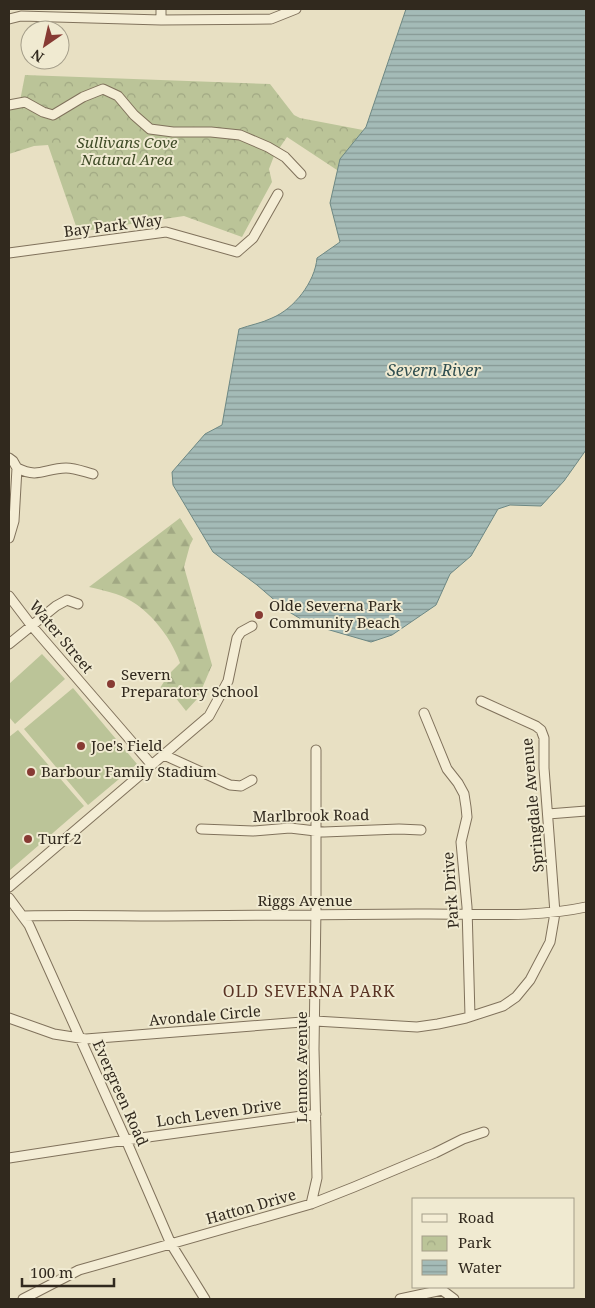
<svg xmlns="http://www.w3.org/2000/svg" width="595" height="1308" viewBox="0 0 595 1308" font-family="'Noto Serif',serif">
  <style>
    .forest { fill: url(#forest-firs) }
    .park { fill: url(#park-crowns) }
    .garden { fill: #bbc498 }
    .water { fill: url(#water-rules); stroke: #6d8884 }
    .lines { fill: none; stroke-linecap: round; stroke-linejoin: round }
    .minor-casing { stroke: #80725c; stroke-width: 11 }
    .minor { stroke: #f4edd5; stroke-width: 9 }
    .poi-dot { fill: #873a33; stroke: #f0ead1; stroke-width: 2 }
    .labels { text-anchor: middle; stroke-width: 4; stroke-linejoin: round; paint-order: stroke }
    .park-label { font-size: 15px; font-style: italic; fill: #3f4b27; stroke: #f0ead1 }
    .street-label { font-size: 15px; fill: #31291e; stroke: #f0ead1 }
    .poi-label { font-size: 15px; fill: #31291e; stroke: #f0ead1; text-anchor: start }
    .water-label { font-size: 16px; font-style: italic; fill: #2f4e4f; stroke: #f0ead1 }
    .neighbourhood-label { font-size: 16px; letter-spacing: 1px; fill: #593323; stroke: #f0ead1 }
  </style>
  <defs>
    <pattern id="forest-firs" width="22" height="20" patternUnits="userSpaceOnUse" patternTransform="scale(1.25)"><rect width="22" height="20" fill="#bbc498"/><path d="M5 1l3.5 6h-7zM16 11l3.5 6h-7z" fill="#a1a883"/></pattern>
    <pattern id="park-crowns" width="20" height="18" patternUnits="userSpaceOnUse" patternTransform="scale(1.25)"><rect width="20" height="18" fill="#bbc498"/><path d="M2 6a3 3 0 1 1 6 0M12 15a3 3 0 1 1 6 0" fill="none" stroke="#a1a883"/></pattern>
    <pattern id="water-rules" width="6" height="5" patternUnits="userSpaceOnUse" patternTransform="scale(1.25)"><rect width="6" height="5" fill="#a4bbb7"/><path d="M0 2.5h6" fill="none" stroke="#869894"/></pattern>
  </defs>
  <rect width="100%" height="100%" fill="#e8e0c3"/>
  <path class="forest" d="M 180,518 L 193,539 L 190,545 L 184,567 L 212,665 L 198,698 L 186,711 L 171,692 L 160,688 L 169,674 L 180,663 C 171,636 145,603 116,594 C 107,591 98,589 89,587 Z"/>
  <path class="park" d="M 25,75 L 270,84 L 294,115 L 300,118 L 363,130 L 340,172 L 287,137 L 274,156 L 269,169 L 272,182 L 242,237 L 184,216 L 78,232 L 48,145 L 34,146 L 9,154 L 9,103 L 20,101 Z"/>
  <path class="garden" d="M 42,654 L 65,679 L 15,724 L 9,717 L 9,684 Z
    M 73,688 L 137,764 L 88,805 L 24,729 Z
    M 18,730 L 84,806 L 9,871 L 9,737 Z"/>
  <path class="water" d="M 406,9 L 586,9 L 586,450 L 564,481 L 541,506 L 510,505 L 498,509 L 471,556 L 450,574 L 436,605 L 392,635 L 371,642 L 309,624 L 286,610 L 257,585 L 213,552 L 173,485 L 172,472 L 205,434 L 222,425 L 239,329 C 250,325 262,323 272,318 C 294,309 315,282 317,258 L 340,242 L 330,203 L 340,159 L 366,127 Z"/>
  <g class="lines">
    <defs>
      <path id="minor" d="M 9,19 L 21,16 L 161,20 L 271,19 L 296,9
        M 161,20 L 161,9
        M 9,105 L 25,102 L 43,112 L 53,115 L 83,97 L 103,89 L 118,96 L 134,115 L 150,129 L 173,132 L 211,132 L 240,135 L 268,147 L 285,157 L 301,174
        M 9,253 L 166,232 L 237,252 L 253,238 L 278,194
        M 9,458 L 13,461 L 17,468 L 14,521 L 9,538
        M 17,468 C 39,479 45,468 66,468 C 75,468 85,472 93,474
        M 9,596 L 31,625 L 151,764
        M 9,644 L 56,606 L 67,600 L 78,604
        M 424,713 L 447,769 L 458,783 L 464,794 L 466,807 L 467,817 L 461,842 L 467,907 L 470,1016
        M 164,755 L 230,785 L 241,786 L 252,780
        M 548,814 L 586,811
        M 201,829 L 253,831 L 290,828 L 324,832 L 399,829 L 421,830
        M 9,887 L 209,716 L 228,681 L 237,638 L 241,632 L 252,626
        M 9,898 L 29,925 L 126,1140 L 171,1244 L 205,1299
        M 24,916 C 72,915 119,916 167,916 C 251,915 334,914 417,914 C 473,913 531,919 586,907
        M 9,1018 L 54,1034 L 86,1039 L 315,1021 L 417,1027 L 438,1024 L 466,1018 L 503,1006 L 516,997 L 530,980 L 550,942 L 555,913 L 544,768 L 544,738 L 541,730 L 536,726 L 481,701
        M 9,1158 L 126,1140 L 316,1114
        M 311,1204 L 317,1178 L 314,1049 L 316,907 L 316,750
        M 23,1299 L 79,1270 L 311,1204 L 354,1187 L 435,1153 L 463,1139 L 484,1132
        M 400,1299 L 442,1290 L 454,1299"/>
    </defs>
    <use href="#minor" class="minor-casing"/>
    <use href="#minor" class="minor"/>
  </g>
  <g class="poi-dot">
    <circle cx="259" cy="615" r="5"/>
    <circle cx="111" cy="684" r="5"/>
    <circle cx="81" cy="746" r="5"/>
    <circle cx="31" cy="772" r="5"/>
    <circle cx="28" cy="839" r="5"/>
  </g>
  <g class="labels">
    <g class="park-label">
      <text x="127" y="148">Sullivans Cove<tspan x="127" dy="17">Natural Area</tspan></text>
    </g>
    <g class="street-label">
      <text transform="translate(113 226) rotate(-7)" y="5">Bay Park Way</text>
      <text transform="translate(61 637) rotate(50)" y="5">Water Street</text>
      <text transform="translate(533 805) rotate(-95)" y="5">Springdale Avenue</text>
      <text transform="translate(311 816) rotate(-1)" y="5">Marlbrook Road</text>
      <text transform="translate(451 890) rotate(-94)" y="5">Park Drive</text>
      <text x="305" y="906">Riggs Avenue</text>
      <text transform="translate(205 1016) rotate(-5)" y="5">Avondale Circle</text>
      <text transform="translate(302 1067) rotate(-90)" y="5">Lennox Avenue</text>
      <text transform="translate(120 1093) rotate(66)" y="5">Evergreen Road</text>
      <text transform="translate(219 1113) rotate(-8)" y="5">Loch Leven Drive</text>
      <text transform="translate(251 1207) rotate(-16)" y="5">Hatton Drive</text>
    </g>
    <g class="poi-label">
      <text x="269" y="611">Olde Severna Park<tspan x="269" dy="17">Community Beach</tspan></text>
      <text x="121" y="680">Severn<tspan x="121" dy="17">Preparatory School</tspan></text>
      <text x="91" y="751">Joe's Field</text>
      <text x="41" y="777">Barbour Family Stadium</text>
      <text x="38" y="844">Turf 2</text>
    </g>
    <g class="water-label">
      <text x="434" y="376">Severn River</text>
    </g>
    <g class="neighbourhood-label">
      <text x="309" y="997">OLD SEVERNA PARK</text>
    </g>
  </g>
  <rect width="595" height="1308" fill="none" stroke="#31291e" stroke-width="20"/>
  <rect x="412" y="1198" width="162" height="90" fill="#f0ead1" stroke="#a49d89"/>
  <rect x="422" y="1214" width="25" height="8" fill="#f4edd5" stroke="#a49d89"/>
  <text x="458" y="1223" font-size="15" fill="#31291e">Road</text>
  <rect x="422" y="1236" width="25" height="15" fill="url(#park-crowns)" stroke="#a49d89"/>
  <text x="458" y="1248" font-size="15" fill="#31291e">Park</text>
  <rect x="422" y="1260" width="25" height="15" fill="url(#water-rules)" stroke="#a49d89"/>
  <text x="458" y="1273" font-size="15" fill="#31291e">Water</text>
  <g transform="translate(45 45) rotate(214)"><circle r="24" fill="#f0ead1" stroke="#a49d89"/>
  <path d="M0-4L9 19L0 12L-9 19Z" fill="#873a33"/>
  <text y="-8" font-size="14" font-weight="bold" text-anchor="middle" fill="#31291e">N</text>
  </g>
  <path d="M22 1278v8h92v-8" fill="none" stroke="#31291e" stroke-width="2.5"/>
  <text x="30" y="1278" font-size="15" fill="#31291e" stroke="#f0ead1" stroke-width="4" paint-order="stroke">100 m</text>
</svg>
